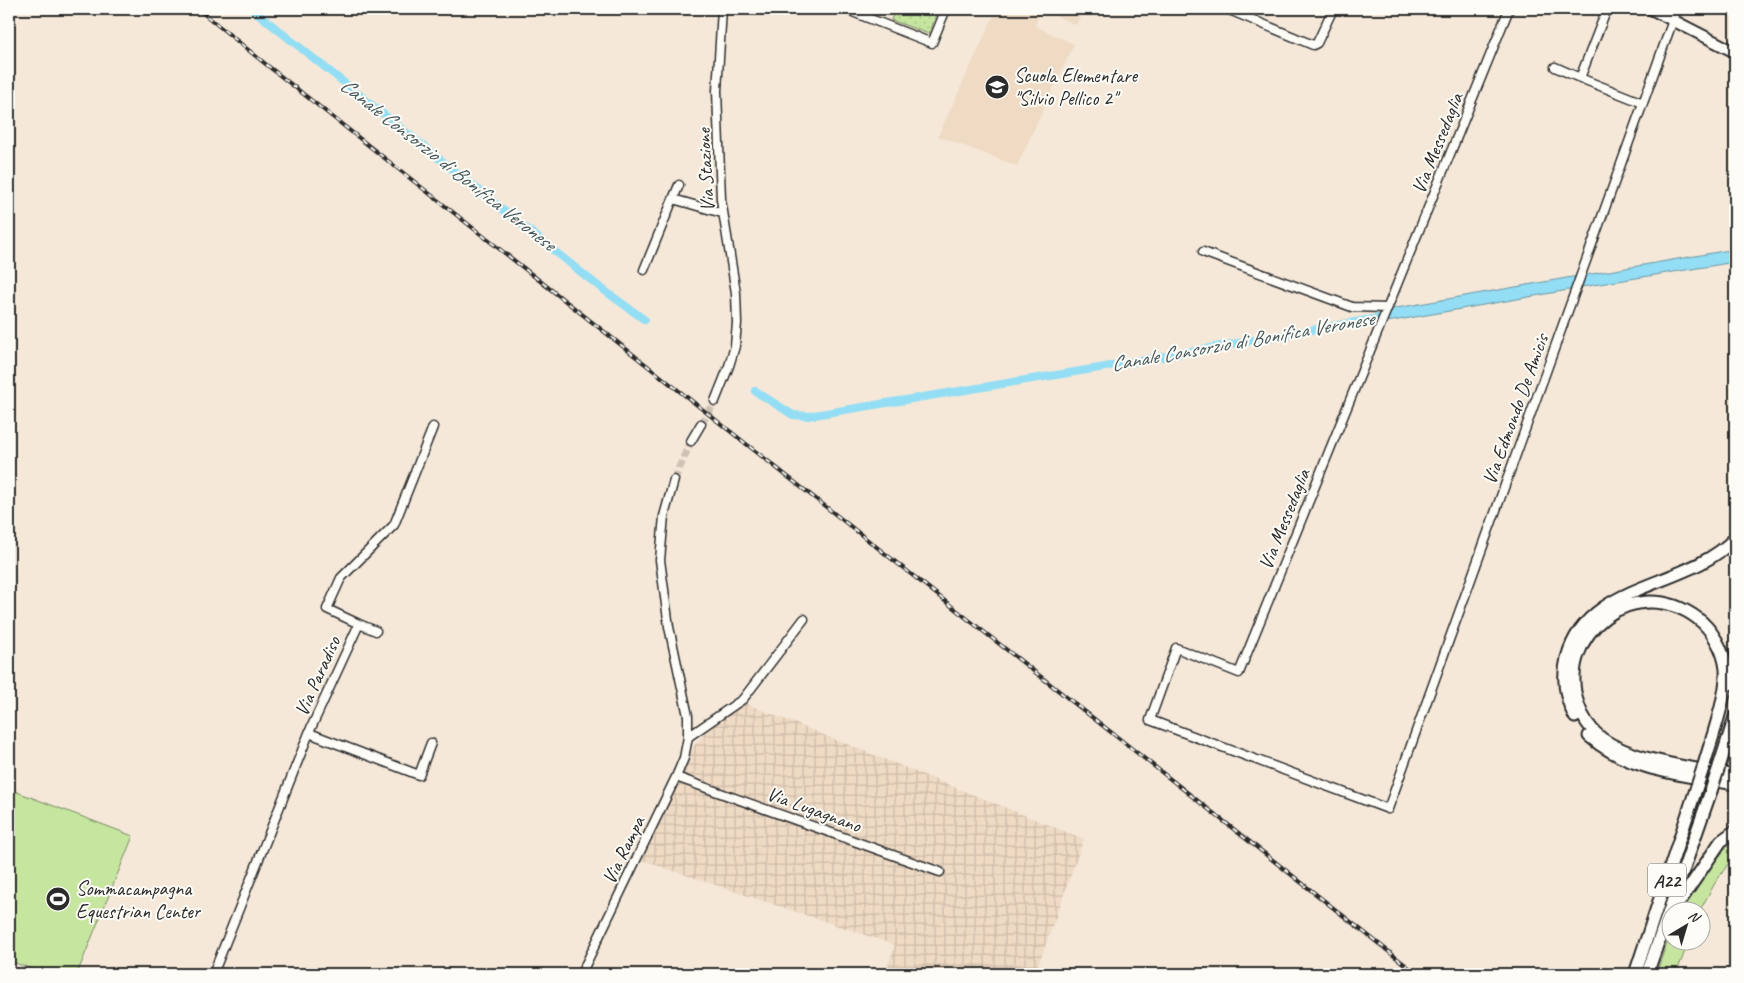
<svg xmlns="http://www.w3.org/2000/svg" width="1744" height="983" viewBox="0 0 1744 983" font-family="Caveat,sans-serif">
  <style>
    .built { fill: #efdac4 }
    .industrial { fill: url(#industrial-grid) }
    .grass { fill: #c6e69f; stroke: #788865 }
    .park { fill: url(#park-dots); stroke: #788865 }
    .water { fill: #93def4; stroke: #6996a4 }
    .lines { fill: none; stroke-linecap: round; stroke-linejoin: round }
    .canal { stroke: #93def4; stroke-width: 8 }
    .minor-tunnel { stroke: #cdc2b6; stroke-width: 8; stroke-dasharray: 8 4; stroke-linecap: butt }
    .minor-casing { stroke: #2b2b2b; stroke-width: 11 }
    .major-casing { stroke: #2b2b2b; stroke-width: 14 }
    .highway-casing { stroke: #2b2b2b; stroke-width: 15 }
    .minor { stroke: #fdfcf7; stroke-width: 8 }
    .major { stroke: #fdfcf7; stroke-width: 10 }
    .highway { stroke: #fdfcf7; stroke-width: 11 }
    .rail-casing { stroke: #2b2b2b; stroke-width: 4 }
    .rail { stroke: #fdfcf7; stroke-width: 2; stroke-dasharray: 5.5; stroke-linecap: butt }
    .highway-bridge-casing { stroke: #2b2b2b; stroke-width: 15; stroke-linecap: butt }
    .highway-bridge { stroke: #fdfcf7; stroke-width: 11 }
    .labels { text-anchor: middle; stroke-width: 4; stroke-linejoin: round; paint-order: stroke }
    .shield { fill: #fdfcf7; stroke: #6a6a68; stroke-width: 1 }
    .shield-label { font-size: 19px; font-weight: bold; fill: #2b2b2b }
    .poi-label { font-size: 20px; fill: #2b2b2b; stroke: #fdfcf7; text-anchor: start }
    .street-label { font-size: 20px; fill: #2b2b2b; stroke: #fdfcf7 }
    .water-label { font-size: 21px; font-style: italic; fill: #45585d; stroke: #fdfcf7 }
  </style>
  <defs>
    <pattern id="industrial-grid" width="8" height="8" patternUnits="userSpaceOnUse" patternTransform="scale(1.25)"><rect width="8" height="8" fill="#efdac4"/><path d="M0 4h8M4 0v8" fill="none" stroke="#cdbba9"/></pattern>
    <pattern id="park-dots" width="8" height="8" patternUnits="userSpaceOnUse" patternTransform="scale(1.25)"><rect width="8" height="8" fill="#c6e69f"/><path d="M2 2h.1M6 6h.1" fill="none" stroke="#aac589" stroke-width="1.8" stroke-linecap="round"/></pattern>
  </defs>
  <rect width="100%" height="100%" fill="#f5e8d9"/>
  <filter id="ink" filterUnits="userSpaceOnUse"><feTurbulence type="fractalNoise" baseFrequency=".02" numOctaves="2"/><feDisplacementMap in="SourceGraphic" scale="10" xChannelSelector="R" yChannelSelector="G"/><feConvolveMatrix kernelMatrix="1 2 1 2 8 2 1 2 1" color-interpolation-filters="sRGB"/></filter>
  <g filter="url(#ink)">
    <path class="built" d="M 997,9 L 1084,9 L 1076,25 L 1041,9 L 1035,26 L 1074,44 L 1017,166 L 938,136 Z"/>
    <path class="industrial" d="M 744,703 L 1084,839 L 1035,974 L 885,974 L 895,945 L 641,860 L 694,746 L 707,730 Z"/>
    <path class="grass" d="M 9,789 L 133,836 L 77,974 L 47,974 L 9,961 Z
      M 1735,838 L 1735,854 L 1715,883 L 1700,910 L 1680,910 L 1690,891 Z
      M 1671,931 L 1672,940 L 1689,941 L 1676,974 L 1656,974 Z"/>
    <path class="park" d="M 895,9 L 938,9 L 929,34 L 891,20 Z"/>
    <path class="water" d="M 1735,249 L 1735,262 L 1581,287 L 1586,275 Z
      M 1578,276 L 1574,289 L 1387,322 L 1391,309 Z"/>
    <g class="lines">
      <path class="canal" d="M 252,9 L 597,285 L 645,320
        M 755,391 L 793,415 L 808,416 L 1105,367 L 1389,316"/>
      <path class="minor-tunnel" d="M 701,424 L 715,401
        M 674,480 L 691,441"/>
      <defs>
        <path id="minor" d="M 845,9 L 932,43 L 946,9
          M 1227,9 L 1313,45 L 1317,43 L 1333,9
          M 1509,9 L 1239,673 L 1176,648 L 1150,720 L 1388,809 L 1677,9
          M 1607,9 L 1580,78 L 1643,103
          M 765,10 L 765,9
          M 1555,67 L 1580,78
          M 673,199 L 679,185
          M 1203,252 L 1352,307 L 1387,308
          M 644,270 L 673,199 L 722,213
          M 715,401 L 729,366 L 735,346 L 737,323 L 736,293 L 721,199 L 717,91 L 722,9
          M 691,441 L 701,424
          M 359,624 L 376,631
          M 309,733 L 419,775 L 431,743
          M 688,737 L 743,699 L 804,619
          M 676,777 L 940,872
          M 9,972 L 15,974
          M 213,974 L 311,728 L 359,624 L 327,609 L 341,578 L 394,525 L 433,427
          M 581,974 L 676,777 L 684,758 L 688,737 L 688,716 L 669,627 L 660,560 L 664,516 L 674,480"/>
        <path id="major" d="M 1651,9 L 1735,52"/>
        <path id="highway" d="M 1729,684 L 1735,665
          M 1575,717 C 1565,698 1562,679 1567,658 C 1587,581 1688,589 1735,538
          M 1589,736 C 1628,771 1685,775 1735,784
          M 1704,765 C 1711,740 1728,694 1726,669 C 1724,650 1712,629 1697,618 C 1635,572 1555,633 1578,704 C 1582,717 1590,729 1601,738 C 1634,762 1696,768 1735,776
          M 1719,767 L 1735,717
          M 1674,910 L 1721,841 L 1735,831
          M 1635,974 L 1697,786
          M 1647,974 L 1711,791"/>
      </defs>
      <use href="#minor" class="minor-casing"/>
      <use href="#major" class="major-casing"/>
      <use href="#highway" class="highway-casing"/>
      <use href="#minor" class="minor"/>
      <use href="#major" class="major"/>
      <use href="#highway" class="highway"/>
      <defs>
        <path id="rail" d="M 198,9 L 268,66 L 1417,974"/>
      </defs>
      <use href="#rail" class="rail-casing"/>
      <use href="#rail" class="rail"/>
      <defs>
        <path id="highway-bridge" d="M 1697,786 L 1704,765
          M 1711,791 L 1719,767"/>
      </defs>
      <use href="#highway-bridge" class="highway-bridge-casing"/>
      <use href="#highway-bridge" class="highway-bridge"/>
    </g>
  </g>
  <defs>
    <symbol id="school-disc" viewBox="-11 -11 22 22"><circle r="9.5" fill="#2b2b2b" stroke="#fdfcf7"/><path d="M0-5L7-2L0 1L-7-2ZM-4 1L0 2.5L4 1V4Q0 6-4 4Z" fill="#fff"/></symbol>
    <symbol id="stadium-disc" viewBox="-11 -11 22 22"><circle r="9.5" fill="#2b2b2b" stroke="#fdfcf7"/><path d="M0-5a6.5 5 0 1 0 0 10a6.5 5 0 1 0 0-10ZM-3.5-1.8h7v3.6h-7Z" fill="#fff"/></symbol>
  </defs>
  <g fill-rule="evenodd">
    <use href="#school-disc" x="983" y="73" width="28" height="28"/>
    <use href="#stadium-disc" x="44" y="885" width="28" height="28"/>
  </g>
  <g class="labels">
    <rect class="shield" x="1648" y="863.5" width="38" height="33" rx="4"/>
    <g class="shield-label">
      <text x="1667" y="887">A22</text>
    </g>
    <g class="poi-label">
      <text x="1014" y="82">Scuola Elementare<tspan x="1014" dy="23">"Silvio Pellico 2"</tspan></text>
      <text x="76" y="895">Sommacampagna<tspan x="76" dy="23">Equestrian Center</tspan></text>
    </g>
    <g class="street-label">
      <text transform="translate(1437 143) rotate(-68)" y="7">Via Messedaglia</text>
      <text transform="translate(705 170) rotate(-93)" y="7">Via Stazione</text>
      <text transform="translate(1515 409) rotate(-70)" y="7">Via Edmondo De Amicis</text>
      <text transform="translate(1284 519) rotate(-68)" y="7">Via Messedaglia</text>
      <text transform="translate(317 676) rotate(-66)" y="7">Via Paradiso</text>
      <text transform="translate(814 809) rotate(20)" y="7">Via Lugagnano</text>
      <text transform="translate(623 850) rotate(-64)" y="7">Via Rampa</text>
    </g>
    <g class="water-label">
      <text transform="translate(448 164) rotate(38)" y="7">Canale Consorzio di Bonifica Veronese</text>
      <text transform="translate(1242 341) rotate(-10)" y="7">Canale Consorzio di Bonifica Veronese</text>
    </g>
  </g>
  <rect width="1744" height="983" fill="none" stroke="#fdfcf7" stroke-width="30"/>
  <rect x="15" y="15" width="1714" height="953" fill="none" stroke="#2b2b2b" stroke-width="2" filter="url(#ink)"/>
  <g transform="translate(1686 926) rotate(38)"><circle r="24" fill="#fdfcf7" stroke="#a9a8a5"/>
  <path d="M0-4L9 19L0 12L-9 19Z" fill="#2b2b2b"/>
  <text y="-8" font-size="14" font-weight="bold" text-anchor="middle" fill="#2b2b2b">N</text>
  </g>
</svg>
